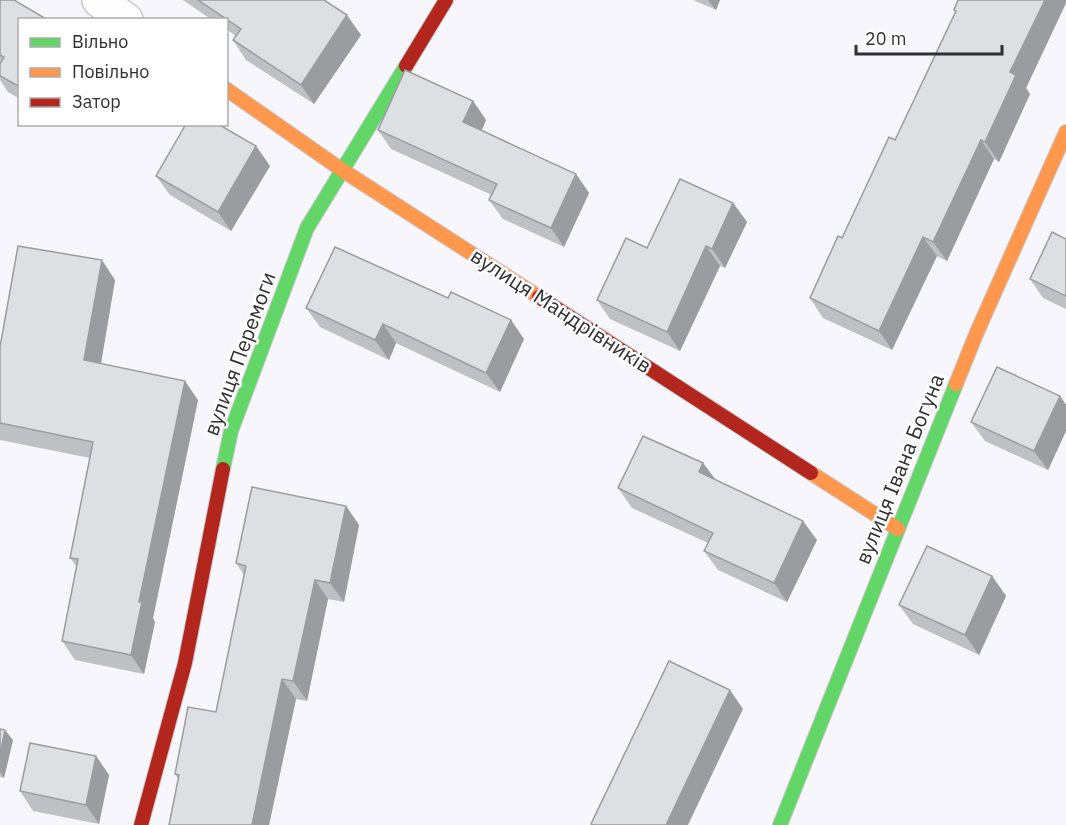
<svg xmlns="http://www.w3.org/2000/svg" width="1066" height="825" viewBox="0 0 1066 825" font-family="'IBM Plex Sans',sans-serif">
  <style>
    .lines { fill: none; stroke-linecap: round; stroke-linejoin: round }
    .street-casing { stroke: #c9c9cd; stroke-width: 36 }
    .fast-casing { stroke: #c9c9cd; stroke-width: 16 }
    .slow-casing { stroke: #c9c9cd; stroke-width: 16 }
    .jam-casing { stroke: #c9c9cd; stroke-width: 16 }
    .street { stroke: #fefeff; stroke-width: 33 }
    .fast { stroke: #63d668; stroke-width: 14 }
    .slow { stroke: #ff974d; stroke-width: 14 }
    .jam { stroke: #b3261e; stroke-width: 14 }
    .wall { fill: #bfc0c3 }
    .shaded-wall { fill: #9b9c9f }
    .building { fill: #dedfe3; stroke: #9b9c9f; stroke-width: 1.5 }
    .labels { text-anchor: middle; stroke-width: 5; stroke-linejoin: round; paint-order: stroke }
    .street-label { font-size: 21px; fill: #2f2f33; stroke: #fff }
  </style>
  <rect width="100%" height="100%" fill="#f7f6fc"/>
  <g class="lines">
    <defs>
      <path id="street" d="M 99,0 L 126,20"/>
      <path id="fast" d="M 223,469 L 231,431 L 307,228 L 406,66
        M 780,825 L 956,384"/>
      <path id="slow" d="M 226,89 L 342,170 L 539,297
        M 956,384 L 977,332 L 1066,132
        M 811,473 L 898,529"/>
      <path id="jam" d="M 406,66 L 446,0
        M 539,297 L 811,473
        M 141,825 L 185,663 L 223,469"/>
    </defs>
    <use href="#street" class="street-casing"/>
    <use href="#fast" class="fast-casing"/>
    <use href="#slow" class="slow-casing"/>
    <use href="#jam" class="jam-casing"/>
    <use href="#street" class="street"/>
    <use href="#fast" class="fast"/>
    <use href="#slow" class="slow"/>
    <use href="#jam" class="jam"/>
  </g>
  <path class="wall" d="M 0,0 L 20,20 L 20,99 L 8,92 L 0,80 Z
    M 183,0 L 324,0 L 361,35 L 314,104 L 246,60 L 233,40 L 236,36 L 226,29 L 226,20 L 212,20 Z
    M 693,0 L 720,0 L 716,10 Z
    M 1066,0 L 1066,3 L 1026,88 L 1030,94 L 999,162 L 994,159 L 947,261 L 937,256 L 892,350 L 823,318 L 810,298 L 895,140 L 955,12 L 954,10 Z
    M 473,101 L 486,120 L 482,130 L 576,174 L 589,193 L 564,247 L 503,219 L 489,200 L 492,195 L 391,149 L 378,130 Z
    M 256,146 L 270,166 L 231,231 L 170,195 L 156,176 Z
    M 733,203 L 747,222 L 725,268 L 720,266 L 680,351 L 610,319 L 597,300 L 647,248 Z
    M 1066,239 L 1066,309 L 1043,298 L 1030,279 Z
    M 115,280 L 101,364 L 198,400 L 153,618 L 155,622 L 144,674 L 75,660 L 62,641 L 77,567 L 70,558 L 90,458 L 0,440 L 0,347 Z
    M 448,298 L 524,339 L 500,392 L 396,343 L 389,360 L 320,327 L 306,308 Z
    M 1060,396 L 1066,405 L 1066,431 L 1048,470 L 985,441 L 971,422 Z
    M 703,463 L 715,479 L 817,540 L 787,602 L 718,570 L 704,551 L 708,543 L 632,508 L 618,488 Z
    M 346,506 L 359,525 L 344,602 L 328,599 L 307,701 L 296,699 L 269,825 L 169,825 L 178,779 L 175,774 L 216,712 L 244,575 L 236,563 Z
    M 992,576 L 1006,596 L 979,655 L 913,624 L 899,605 Z
    M 0,729 L 13,740 L 4,778 L 0,777 Z
    M 96,756 L 109,775 L 99,824 L 33,811 L 20,791 Z"/>
  <path class="shaded-wall" d="M 708,0 L 720,0 L 716,10 Z
    M 1045,0 L 1066,0 L 1066,3 L 1026,88 L 1030,94 L 999,162 L 985,142 L 1010,72 Z
    M 347,15 L 361,35 L 314,104 L 301,85 Z
    M 473,101 L 486,120 L 477,141 L 463,122 Z
    M 981,140 L 994,159 L 947,261 L 933,242 Z
    M 256,146 L 270,166 L 231,231 L 218,212 Z
    M 576,174 L 589,193 L 564,247 L 551,228 Z
    M 733,203 L 747,222 L 725,268 L 712,249 Z
    M 923,237 L 937,256 L 892,350 L 879,331 Z
    M 706,246 L 720,266 L 680,351 L 667,332 Z
    M 102,260 L 115,280 L 98,380 L 84,360 Z
    M 511,320 L 524,339 L 500,392 L 486,373 Z
    M 383,324 L 396,343 L 389,360 L 375,340 Z
    M 185,381 L 198,400 L 153,618 L 155,622 L 144,674 L 131,655 L 139,602 Z
    M 1060,396 L 1066,405 L 1066,431 L 1048,470 L 1034,451 Z
    M 703,463 L 717,482 L 699,472 Z
    M 346,506 L 359,525 L 344,602 L 330,583 Z
    M 803,521 L 817,540 L 787,602 L 774,583 Z
    M 992,576 L 1006,596 L 979,655 L 965,635 Z
    M 315,580 L 328,599 L 307,701 L 293,681 Z
    M 282,679 L 296,699 L 269,825 L 252,825 Z
    M 730,690 L 743,709 L 688,825 L 666,825 Z
    M 5,730 L 13,740 L 4,778 L 0,772 L 0,755 Z
    M 96,756 L 109,775 L 99,824 L 86,805 Z"/>
  <path class="building" d="M 0,0 L 14,0 L 48,20 L 20,20 L 20,87 L 0,76 L 0,64 L 4,57 L 0,55 Z
    M 198,0 L 324,0 L 347,15 L 301,85 L 233,40 L 241,29 Z
    M 958,0 L 1045,0 L 1010,72 L 1016,75 L 985,142 L 981,140 L 933,242 L 923,237 L 879,331 L 810,298 L 838,236 L 842,238 L 889,137 L 895,140 L 956,11 L 954,10 Z
    M 405,70 L 473,101 L 463,122 L 576,174 L 551,228 L 489,200 L 497,184 L 378,130 Z
    M 186,124 L 218,124 L 256,146 L 218,212 L 156,176 Z
    M 680,179 L 733,203 L 712,249 L 706,246 L 667,332 L 597,300 L 626,238 L 647,248 Z
    M 1052,232 L 1066,239 L 1066,296 L 1030,279 Z
    M 18,246 L 102,260 L 84,360 L 185,381 L 139,602 L 142,602 L 131,655 L 62,641 L 78,559 L 70,558 L 93,442 L 0,423 L 0,347 Z
    M 335,247 L 448,298 L 451,292 L 511,320 L 486,373 L 383,324 L 375,340 L 306,308 Z
    M 997,367 L 1060,396 L 1034,451 L 971,422 Z
    M 643,436 L 703,463 L 699,472 L 803,521 L 774,583 L 704,551 L 713,533 L 618,488 Z
    M 252,487 L 346,506 L 330,583 L 315,580 L 293,681 L 282,679 L 252,825 L 169,825 L 179,775 L 175,774 L 188,707 L 216,712 L 246,566 L 236,563 Z
    M 927,546 L 992,576 L 965,635 L 899,605 Z
    M 669,661 L 730,690 L 666,825 L 593,825 L 591,824 Z
    M 0,729 L 5,730 L 0,755 Z
    M 30,743 L 96,756 L 86,805 L 20,791 Z"/>
  <g class="labels">
    <g class="street-label">
      <text transform="translate(561 311) rotate(33)" y="7">вулиця Мандрівників</text>
      <text transform="translate(240 354) rotate(-70)" y="7">вулиця Перемоги</text>
      <text transform="translate(900 469) rotate(-68)" y="7">вулиця Івана Богуна</text>
    </g>
  </g>
  <rect x="18" y="18" width="210" height="108" fill="#ffffff" stroke="#acacad" stroke-width="1.5"/>
  <rect x="30" y="38" width="30" height="9" fill="#63d668" stroke="#acacad" stroke-width="1.5"/>
  <text x="72" y="48" font-size="18" fill="#2f2f33">Вільно</text>
  <rect x="30" y="68" width="30" height="9" fill="#ff974d" stroke="#acacad" stroke-width="1.5"/>
  <text x="72" y="78" font-size="18" fill="#2f2f33">Повільно</text>
  <rect x="30" y="98" width="30" height="9" fill="#b3261e" stroke="#acacad" stroke-width="1.5"/>
  <text x="72" y="108" font-size="18" fill="#2f2f33">Затор</text>
  <path d="M856 45v9h146v-9" fill="none" stroke="#2f2f33" stroke-width="3"/>
  <text x="865" y="45" font-size="18" fill="#2f2f33" stroke="#ffffff" stroke-width="4.5" paint-order="stroke">20 m</text>
</svg>
